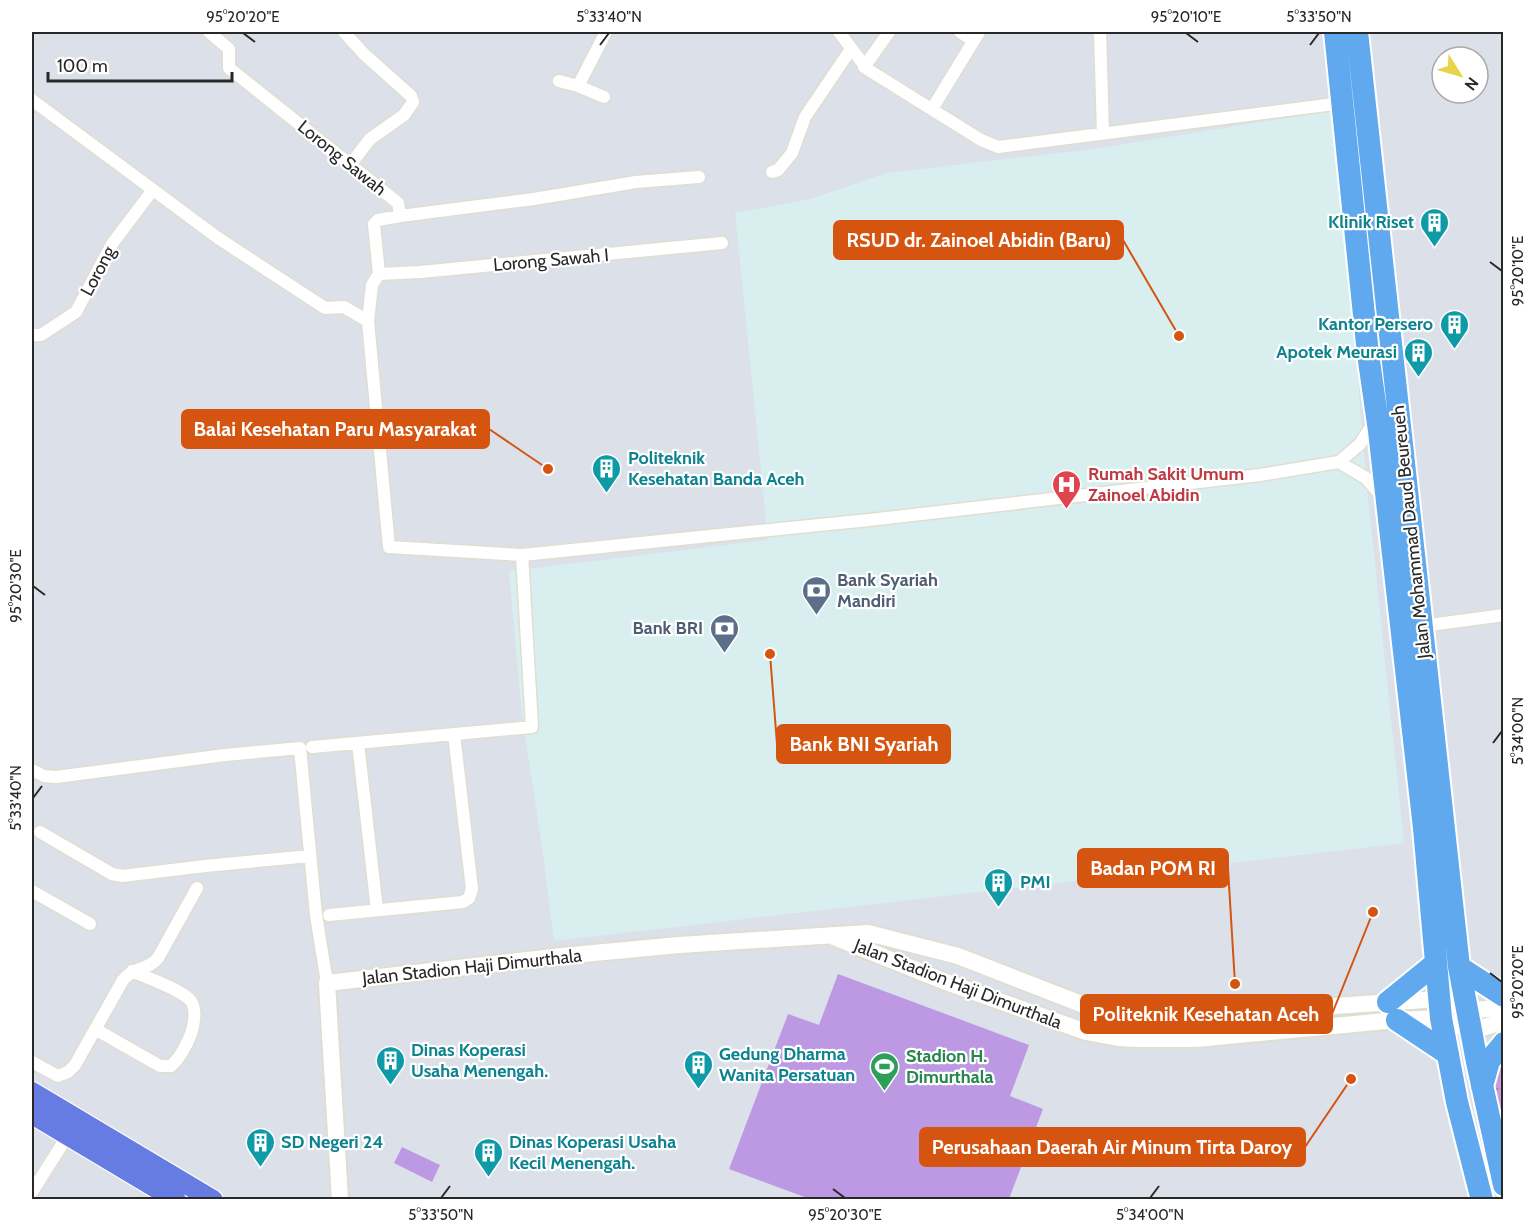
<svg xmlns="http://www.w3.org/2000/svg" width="1535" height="1231" viewBox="0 0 1535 1231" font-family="Cabin,sans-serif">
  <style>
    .medical { fill: #d9efef }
    .grass { fill: url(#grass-dots) }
    .pitch { fill: #bc99e2 }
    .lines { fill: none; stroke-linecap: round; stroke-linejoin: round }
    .street-casing { stroke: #e0ded0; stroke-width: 15 }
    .secondary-casing { stroke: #e0ded0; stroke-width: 20 }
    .primary-casing { stroke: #fff; stroke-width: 22 }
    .highway-casing { stroke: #fff; stroke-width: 26 }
    .street { stroke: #fff; stroke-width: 12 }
    .secondary { stroke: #fff; stroke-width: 16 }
    .primary { stroke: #677ce2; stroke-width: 20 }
    .highway { stroke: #61a9ee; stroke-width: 22 }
    .ticks { fill: none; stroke: #282828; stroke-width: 2 }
    .labels { text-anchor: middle; stroke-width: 4.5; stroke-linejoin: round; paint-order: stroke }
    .street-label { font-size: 18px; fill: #282828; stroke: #fff }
    .culture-label { font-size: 18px; font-weight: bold; fill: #0d838f; stroke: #fff; text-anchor: start }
    .health-label { font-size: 18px; font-weight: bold; fill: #be3a42; stroke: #fff; text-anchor: start }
    .service-label { font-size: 18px; font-weight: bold; fill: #4e5e75; stroke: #fff; text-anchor: start }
    .leisure-label { font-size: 18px; font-weight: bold; fill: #27864d; stroke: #fff; text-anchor: start }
    .leader { fill: none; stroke: #d5540f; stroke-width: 2 }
    .callout-dot { fill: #d5540f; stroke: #fff; stroke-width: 2 }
    .callout { fill: #d5540f; stroke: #d5540f; stroke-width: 2 }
    .callout-label { font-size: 20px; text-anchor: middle; font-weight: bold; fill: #fff }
    .neatline { fill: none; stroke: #282828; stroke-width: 2 }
    .ticks-label { font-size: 15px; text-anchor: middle; fill: #282828 }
  </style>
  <defs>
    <pattern id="grass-dots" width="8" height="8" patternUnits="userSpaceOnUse" patternTransform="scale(1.5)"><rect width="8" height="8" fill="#c99cdb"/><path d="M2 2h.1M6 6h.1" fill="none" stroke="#a37fb2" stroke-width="1.8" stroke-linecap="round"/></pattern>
  </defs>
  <rect width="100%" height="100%" fill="#dbe0e9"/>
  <path class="medical" d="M 1336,110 L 1366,478 L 1404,843 L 554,941 L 543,853 L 522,715 L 509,571 L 768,540 L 735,213 L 811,199 L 886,173 L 1094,149 Z"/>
  <path class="grass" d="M 1503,1050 L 1503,1120 L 1490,1084 Z"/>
  <path class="pitch" d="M 838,974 L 1029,1045 L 1010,1096 L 1043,1109 L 1009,1199 L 810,1199 L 729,1169 L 788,1014 L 819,1025 Z
    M 402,1147 L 440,1165 L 432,1182 L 394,1163 Z"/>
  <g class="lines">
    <defs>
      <path id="street" d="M 209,32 L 229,49 L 229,68 L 398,203 L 400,216 L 378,220 L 374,224 L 379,274 L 372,285 L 368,321 L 389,547 L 522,555 L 869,520 L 1260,475 L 1339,462 L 1360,444 L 1376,419
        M 344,32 L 364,54 L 411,96 L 413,102 L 404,115 L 370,139 L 350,165
        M 839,32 L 867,69 L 981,140 L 998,147 L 1342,103
        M 960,32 L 974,41
        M 1100,32 L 1103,133
        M 864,67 L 889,32
        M 559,81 L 578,86 L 604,97
        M 578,86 L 606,32
        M 32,100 L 218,238 L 325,308 L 344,307 L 368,321
        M 932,109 L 979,32
        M 772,172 L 778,170 L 792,153 L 805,117 L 851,49
        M 400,216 L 534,199 L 636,182 L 699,177
        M 379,274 L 420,272 L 722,243
        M 32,335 L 41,335 L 76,312 L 112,244 L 152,191
        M 1339,462 L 1366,478 L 1384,499
        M 1422,626 L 1504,615
        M 358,743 L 377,910
        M 312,747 L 532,727 L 522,555
        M 32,770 L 44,776 L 56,777 L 225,755 L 300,748 L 316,915 L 327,983
        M 40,832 L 112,874 L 122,876 L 205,866 L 310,856
        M 32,891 L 90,924
        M 329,915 L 463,902 L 469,898 L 472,889 L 454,734
        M 95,1029 L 160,1066 L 171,1066 C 180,1058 187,1044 191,1034 C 194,1024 197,1010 191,1001 C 181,989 147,978 132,971
        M 32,1062 L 58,1076 L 68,1072 L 75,1065 L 123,980 C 134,966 148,971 158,958 L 197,888
        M 32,1192 L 68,1135"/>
      <path id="secondary" d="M 834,937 L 946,982 L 1086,1032 L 1118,1038 L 1134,1039 L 1196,1039 L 1397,1020 L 1441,1018 L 1472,1031 L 1504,1021
        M 340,1200 L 327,983 L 562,956 L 679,945 L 868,933 L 958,956 L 1089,1007 L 1136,1016 L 1169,1017 L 1439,999 L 1469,1011 L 1504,1007"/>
      <path id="primary" d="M 32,1092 L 213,1200
        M 32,1114 L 176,1200"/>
      <path id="highway" d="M 1335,32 L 1368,354 L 1379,431 L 1424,828 L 1441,1018 L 1457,1102 L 1482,1200
        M 1357,32 L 1459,967 L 1477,1062 L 1504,1185
        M 1459,967 L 1504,996
        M 1388,1002 L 1436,963
        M 1397,1020 L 1448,1054
        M 1482,1086 L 1489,1061 L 1504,1043"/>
    </defs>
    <use href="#street" class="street-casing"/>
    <use href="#secondary" class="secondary-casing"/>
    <use href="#primary" class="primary-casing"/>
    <use href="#highway" class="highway-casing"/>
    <use href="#street" class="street"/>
    <use href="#secondary" class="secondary"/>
    <use href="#primary" class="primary"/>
    <use href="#highway" class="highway"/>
  </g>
  <path class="ticks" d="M 243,33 L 255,42M 1186,33 L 1198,42M 600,45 L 609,33M 1310,45 L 1319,33M 1490,262 L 1502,271M 33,586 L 45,595M 1493,743 L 1502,731M 33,798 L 42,786M 1490,973 L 1502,982M 833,1189 L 845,1198M 441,1198 L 450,1186M 1150,1198 L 1159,1186"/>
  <defs>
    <symbol id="building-pin" viewBox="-11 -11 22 30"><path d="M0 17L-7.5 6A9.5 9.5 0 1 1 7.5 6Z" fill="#0f9aa8" stroke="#fff"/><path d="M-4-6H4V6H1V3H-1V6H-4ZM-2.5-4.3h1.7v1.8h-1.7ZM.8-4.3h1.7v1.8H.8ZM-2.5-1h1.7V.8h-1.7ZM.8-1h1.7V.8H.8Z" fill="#fff"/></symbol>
    <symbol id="hospital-pin" viewBox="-11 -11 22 30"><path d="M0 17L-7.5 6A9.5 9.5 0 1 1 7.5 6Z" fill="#e0444e" stroke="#fff"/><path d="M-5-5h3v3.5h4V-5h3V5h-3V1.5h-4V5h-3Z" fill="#fff"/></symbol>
    <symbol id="bank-pin" viewBox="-11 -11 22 30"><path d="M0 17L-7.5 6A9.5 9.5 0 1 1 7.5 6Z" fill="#5c6f8a" stroke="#fff"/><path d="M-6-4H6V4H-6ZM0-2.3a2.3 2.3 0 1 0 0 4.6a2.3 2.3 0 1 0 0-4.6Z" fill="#fff"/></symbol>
    <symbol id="stadium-pin" viewBox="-11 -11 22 30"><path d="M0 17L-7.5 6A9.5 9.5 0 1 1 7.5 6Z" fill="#2e9e5b" stroke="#fff"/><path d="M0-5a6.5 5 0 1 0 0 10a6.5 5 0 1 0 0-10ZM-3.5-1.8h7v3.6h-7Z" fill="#fff"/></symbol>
  </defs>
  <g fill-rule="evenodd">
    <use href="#building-pin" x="1418" y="206" width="33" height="45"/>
    <use href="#building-pin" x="1438" y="308" width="33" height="45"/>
    <use href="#building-pin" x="1402" y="336" width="33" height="45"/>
    <use href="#building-pin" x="590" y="452" width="33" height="45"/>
    <use href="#hospital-pin" x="1050" y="468" width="33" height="45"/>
    <use href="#bank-pin" x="800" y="574" width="33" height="45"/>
    <use href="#bank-pin" x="708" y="612" width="33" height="45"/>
    <use href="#building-pin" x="982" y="866" width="33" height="45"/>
    <use href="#building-pin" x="374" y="1044" width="33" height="45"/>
    <use href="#building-pin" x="682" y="1048" width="33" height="45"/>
    <use href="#stadium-pin" x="868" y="1050" width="33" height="45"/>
    <use href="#building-pin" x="244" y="1126" width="33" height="45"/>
    <use href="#building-pin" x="472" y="1136" width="33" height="45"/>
  </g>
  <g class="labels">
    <g class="street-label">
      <text transform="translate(342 158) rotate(39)" y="6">Lorong Sawah</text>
      <text transform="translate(551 260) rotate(-5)" y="6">Lorong Sawah I</text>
      <text transform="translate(98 271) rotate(-62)" y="6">Lorong</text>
      <text transform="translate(1411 532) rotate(-96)" y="6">Jalan Mohammad Daud Beureueh</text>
      <text transform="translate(472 967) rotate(-6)" y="6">Jalan Stadion Haji Dimurthala</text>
      <text transform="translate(958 984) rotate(21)" y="6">Jalan Stadion Haji Dimurthala</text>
    </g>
    <g class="culture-label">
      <text x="1414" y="228" text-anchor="end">Klinik Riset</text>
      <text x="1433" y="330" text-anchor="end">Kantor Persero</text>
      <text x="1397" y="358" text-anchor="end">Apotek Meurasi</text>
      <text x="628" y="464">Politeknik<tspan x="628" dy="21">Kesehatan Banda Aceh</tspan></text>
      <text x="1020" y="888">PMI</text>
      <text x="411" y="1056">Dinas Koperasi<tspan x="411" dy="21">Usaha Menengah.</tspan></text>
      <text x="719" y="1060">Gedung Dharma<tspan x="719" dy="21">Wanita Persatuan</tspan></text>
      <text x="281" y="1148">SD Negeri 24</text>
      <text x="509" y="1148">Dinas Koperasi Usaha<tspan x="509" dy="21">Kecil Menengah.</tspan></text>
    </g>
    <g class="health-label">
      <text x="1088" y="480">Rumah Sakit Umum<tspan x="1088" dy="21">Zainoel Abidin</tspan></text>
    </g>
    <g class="service-label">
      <text x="837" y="586">Bank Syariah<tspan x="837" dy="21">Mandiri</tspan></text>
      <text x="703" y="634" text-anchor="end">Bank BRI</text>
    </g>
    <g class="leisure-label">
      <text x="906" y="1062">Stadion H.<tspan x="906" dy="21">Dimurthala</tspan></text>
    </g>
  </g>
  <path class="leader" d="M1179 336L1123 240M548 469L489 429M770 654L777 744M1235 984L1228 868M1373 912L1332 1014M1351 1079L1305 1147"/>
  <g class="callout-dot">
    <circle cx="1179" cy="336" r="6"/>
    <circle cx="548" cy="469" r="6"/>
    <circle cx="770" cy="654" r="6"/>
    <circle cx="1235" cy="984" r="6"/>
    <circle cx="1373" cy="912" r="6"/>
    <circle cx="1351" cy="1079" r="6"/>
  </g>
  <g class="callout">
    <rect x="834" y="221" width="289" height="38" rx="6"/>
    <rect x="182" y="410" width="307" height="38" rx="6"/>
    <rect x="777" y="725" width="173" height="38" rx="6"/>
    <rect x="1078" y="849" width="150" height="38" rx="6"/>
    <rect x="1081" y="995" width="251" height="38" rx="6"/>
    <rect x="920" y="1128" width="385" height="38" rx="6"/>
  </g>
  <g class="callout-label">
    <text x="979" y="247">RSUD dr. Zainoel Abidin (Baru)</text>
    <text x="335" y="436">Balai Kesehatan Paru Masyarakat</text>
    <text x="864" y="751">Bank BNI Syariah</text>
    <text x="1153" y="875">Badan POM RI</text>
    <text x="1206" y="1021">Politeknik Kesehatan Aceh</text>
    <text x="1112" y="1154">Perusahaan Daerah Air Minum Tirta Daroy</text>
  </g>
  <rect width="1535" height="1231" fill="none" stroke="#ffffff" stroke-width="66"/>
  <g transform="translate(1460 75) rotate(127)"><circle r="28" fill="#ffffff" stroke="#a9a9a9" stroke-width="1.5"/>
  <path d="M0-4.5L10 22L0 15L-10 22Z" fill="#e8d449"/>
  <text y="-9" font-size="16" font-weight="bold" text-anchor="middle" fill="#282828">N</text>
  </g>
  <path d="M48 72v9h184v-9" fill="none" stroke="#282828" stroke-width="3"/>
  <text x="57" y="72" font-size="18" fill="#282828" stroke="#ffffff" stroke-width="4.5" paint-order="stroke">100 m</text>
  <rect x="33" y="33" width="1469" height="1165" class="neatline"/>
  <g class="ticks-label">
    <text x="243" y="22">95°20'20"E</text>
    <text x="609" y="22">5°33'40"N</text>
    <text x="1186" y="22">95°20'10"E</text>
    <text x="1319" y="22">5°33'50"N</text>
    <text transform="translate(1518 271) rotate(-90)" y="5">95°20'10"E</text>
    <text transform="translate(16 586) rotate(-90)" y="5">95°20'30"E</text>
    <text transform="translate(1518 731) rotate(-90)" y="5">5°34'00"N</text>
    <text transform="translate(16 798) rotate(-90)" y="5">5°33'40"N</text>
    <text transform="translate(1518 982) rotate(-90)" y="5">95°20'20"E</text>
    <text x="441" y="1220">5°33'50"N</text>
    <text x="845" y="1220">95°20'30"E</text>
    <text x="1150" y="1220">5°34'00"N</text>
  </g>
</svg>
